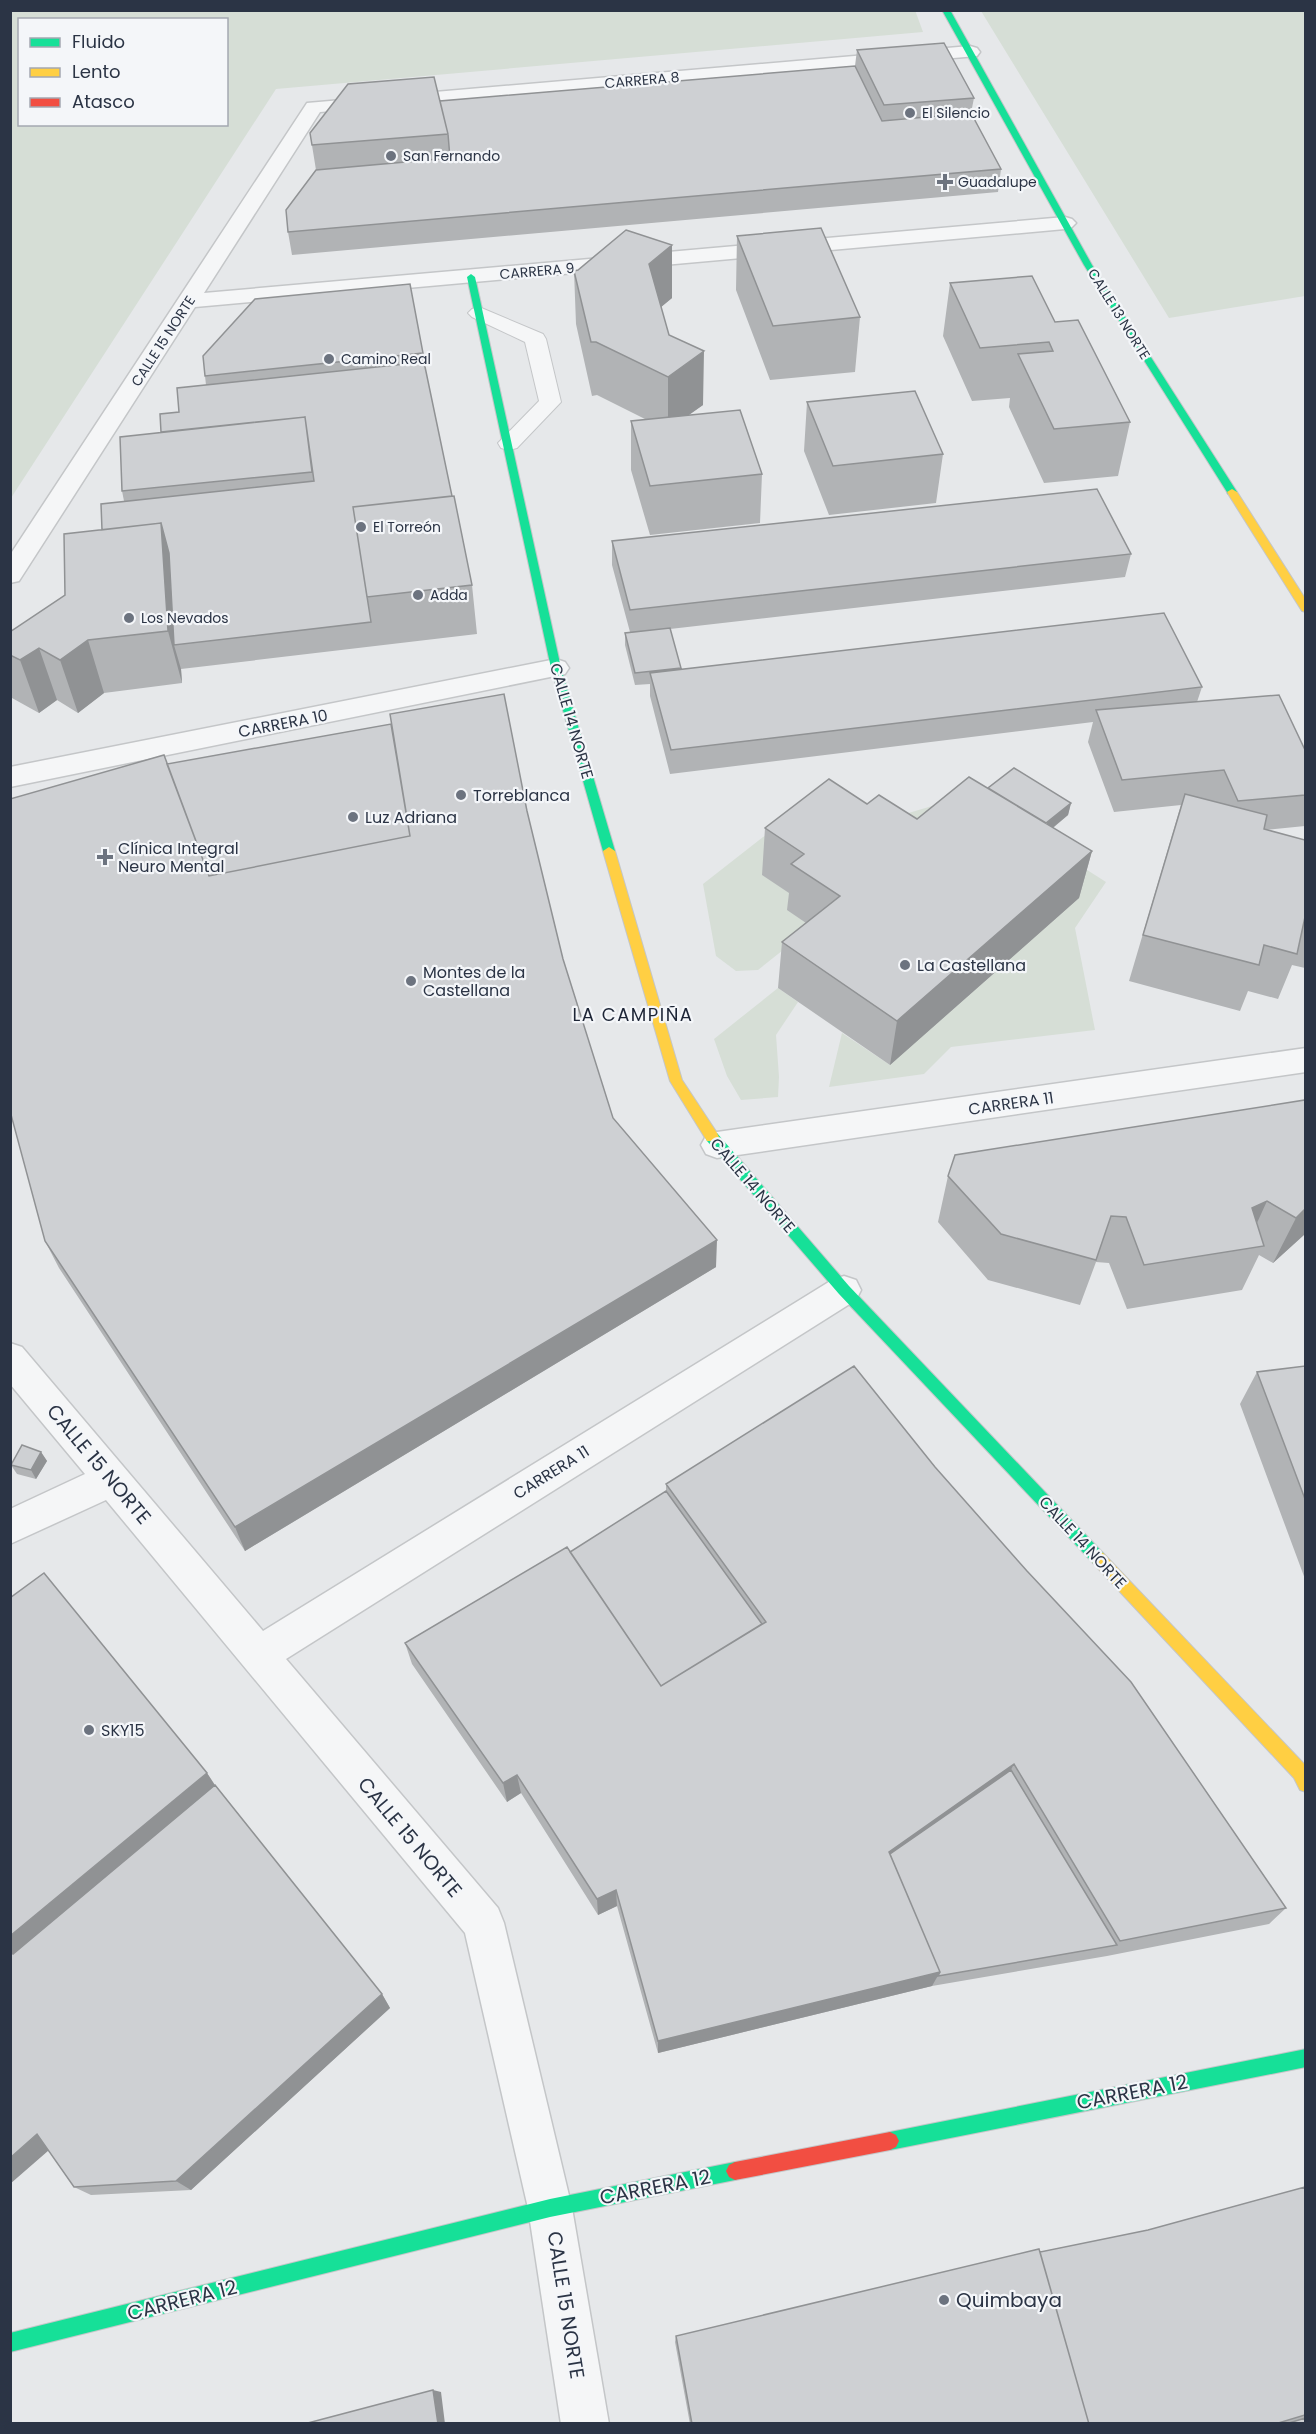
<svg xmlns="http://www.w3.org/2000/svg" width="1316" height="2434" viewBox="0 0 1316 2434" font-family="Poppins,sans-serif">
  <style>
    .green { fill: #d6ded6; fill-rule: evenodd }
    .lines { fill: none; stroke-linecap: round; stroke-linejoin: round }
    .lane-casing { stroke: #c4c6c8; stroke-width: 2 }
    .street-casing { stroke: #c4c6c8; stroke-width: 3 }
    .fast-casing { stroke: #c4c6c8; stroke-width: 2 }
    .slow-casing { stroke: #c4c6c8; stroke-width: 2 }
    .jam-casing { stroke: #c4c6c8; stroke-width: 2 }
    .lane { fill: #f5f6f7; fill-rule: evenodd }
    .street { fill: #f5f6f7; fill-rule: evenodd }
    .fast { fill: #16e098; fill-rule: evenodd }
    .slow { fill: #ffcf43; fill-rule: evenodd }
    .jam { fill: #f24e42; fill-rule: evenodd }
    .wall { fill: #b1b3b5 }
    .shaded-wall { fill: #909294 }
    .building { fill: #ced0d3; stroke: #909294; stroke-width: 1.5 }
    .poi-dot { fill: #6c737f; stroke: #f4f6f9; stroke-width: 2 }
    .labels { text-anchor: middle; stroke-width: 4.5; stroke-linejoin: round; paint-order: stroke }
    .far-street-label { font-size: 14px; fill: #2b3445; stroke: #f4f6f9 }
    .far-poi-label { font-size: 14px; fill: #2b3445; stroke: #f4f6f9; text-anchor: start }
    .street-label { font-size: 16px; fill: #2b3445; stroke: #f4f6f9 }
    .poi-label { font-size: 16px; fill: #2b3445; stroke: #f4f6f9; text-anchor: start }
    .neighbourhood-label { font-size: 18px; letter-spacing: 1.5px; fill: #1d2536; stroke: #f4f6f9 }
    .near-street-label { font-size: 20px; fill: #2b3445; stroke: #f4f6f9 }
    .near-poi-label { font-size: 20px; fill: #2b3445; stroke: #f4f6f9; text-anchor: start }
  </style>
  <rect width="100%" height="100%" fill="#e6e8ea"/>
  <path class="green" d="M 11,10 L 915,10 L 923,32 L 276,89 L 11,498 ZM 20,20 L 226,20 L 226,124 L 20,124 Z
    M 981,11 L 1305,11 L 1305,296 L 1169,318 Z
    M 831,784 L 885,820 L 969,795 L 1106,882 L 1075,928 L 1095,1030 L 951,1047 L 924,1074 L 829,1087 L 842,1033 L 890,1065 L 800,900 L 788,910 L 812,927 L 758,970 L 736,971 L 716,956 L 703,884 Z
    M 778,988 L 798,1002 L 776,1035 L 779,1077 L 778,1097 L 741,1100 L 727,1076 L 714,1039 Z"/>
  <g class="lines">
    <defs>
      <path id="lane" d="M 479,307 L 543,334 L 546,339 L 561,402 L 517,448 L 509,450 L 501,448 L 498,443 L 539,401 L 525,342 L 472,317 L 468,313 L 472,309 Z"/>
      <path id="street" d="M 970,46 L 977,48 L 980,52 L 977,56 L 320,112 L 204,293 L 1065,217 L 1072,219 L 1076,223 L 1072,227 L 1065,229 L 195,307 L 19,581 L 10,583 L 10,555 L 307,103 Z
        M 556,659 L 565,662 L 569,668 L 565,674 L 10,787 L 10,767 Z
        M 1306,1048 L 1306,1072 L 717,1158 L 706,1154 L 701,1145 L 706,1136 L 717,1132 Z
        M 844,1276 L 856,1280 L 861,1290 L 856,1300 L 286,1659 L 498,1908 L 504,1923 L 572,2208 L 609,2424 L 561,2424 L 528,2208 L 465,1933 L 106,1500 L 10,1544 L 10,1509 L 85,1474 L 10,1384 L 10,1343 L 22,1347 L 263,1631 L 832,1280 Z"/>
      <path id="fast" d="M 942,10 L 950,10 L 1092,265 L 1237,492 L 1236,494 L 1228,494 L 1227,492 L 1084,265 Z
        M 471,274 L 475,277 L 561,668 L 615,851 L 609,855 L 603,851 L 551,668 L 467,277 Z
        M 712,1132 L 717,1133 L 849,1286 L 1103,1553 L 1106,1558 L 1103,1563 L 1098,1565 L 1093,1563 L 839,1294 L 707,1141 L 705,1137 L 707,1133 Z
        M 1306,2049 L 1306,2067 L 890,2150 L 884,2147 L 881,2141 L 884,2135 L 890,2132 Z
        M 735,2162 L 741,2165 L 744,2171 L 741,2177 L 735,2180 L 550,2217 L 10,2352 L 10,2333 L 550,2199 Z"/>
      <path id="slow" d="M 1232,489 L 1237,492 L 1306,600 L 1306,612 L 1302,611 L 1227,492 Z
        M 609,847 L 615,851 L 682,1080 L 717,1133 L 719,1137 L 717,1141 L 707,1141 L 670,1081 L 603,851 Z
        M 1098,1551 L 1103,1553 L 1306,1766 L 1306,1792 L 1300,1790 L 1294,1778 L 1093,1563 L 1090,1558 L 1093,1553 Z"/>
      <path id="jam" d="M 890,2132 L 896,2135 L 899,2141 L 896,2147 L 890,2150 L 735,2180 L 729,2177 L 726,2171 L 729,2165 L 735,2162 Z"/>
    </defs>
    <use href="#lane" class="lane-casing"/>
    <use href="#street" class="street-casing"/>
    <use href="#fast" class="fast-casing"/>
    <use href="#slow" class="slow-casing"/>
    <use href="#jam" class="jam-casing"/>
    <use href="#lane" class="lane"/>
    <use href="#street" class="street"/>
    <use href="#fast" class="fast"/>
    <use href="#slow" class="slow"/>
    <use href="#jam" class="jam"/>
  </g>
  <path class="wall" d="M 857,50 L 974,98 L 971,113 L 1001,169 L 998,192 L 292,255 L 288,232 L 316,170 L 310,133 L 440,101 L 855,66 Z
    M 737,236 L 860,317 L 855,372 L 770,380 L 736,290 Z
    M 574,271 L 672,298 L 661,307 L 669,335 L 703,405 L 688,415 L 762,474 L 760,523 L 650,535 L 631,470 L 631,421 L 647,420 L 597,395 L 592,396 L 576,324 Z
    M 950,283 L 1055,322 L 1130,422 L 1118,476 L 1044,483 L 1009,407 L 1010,398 L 972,401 L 943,336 Z
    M 423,353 L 424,362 L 452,496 L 472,585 L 477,634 L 181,669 L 182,683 L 104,693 L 78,713 L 57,700 L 39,713 L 12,698 L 10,694 L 10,632 L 65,595 L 102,530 L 124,501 L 122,491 L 161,432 L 179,412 L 206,385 L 205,376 Z
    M 807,402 L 943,454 L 936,503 L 829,515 L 804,451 Z
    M 612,541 L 1131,554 L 1125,577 L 670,629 L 681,669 L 1202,687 L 1197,702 L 1305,750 L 1305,826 L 1264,830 L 1305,840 L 1305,968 L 1292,965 L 1278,999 L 1248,991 L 1240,1011 L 1129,981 L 1181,805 L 1114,812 L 1088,742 L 1093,722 L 670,774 L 650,696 L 650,684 L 635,685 L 625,645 L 625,633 L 630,632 L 612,565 Z
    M 167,764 L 527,811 L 563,959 L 613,1118 L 716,1267 L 245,1551 L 59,1268 L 45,1241 Z
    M 988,788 L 1071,803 L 1068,815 L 1053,828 L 1092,851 L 1079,898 L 890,1065 L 778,988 L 782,942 L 806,923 L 787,910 L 789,893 L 762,875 L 765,828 L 867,804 L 917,819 Z
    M 1305,1100 L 1305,1234 L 1273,1263 L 1259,1255 L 1242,1290 L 1127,1309 L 1109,1263 L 1096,1262 L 1080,1305 L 988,1280 L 938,1222 L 948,1176 Z
    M 1305,1366 L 1305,1579 L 1240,1404 L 1257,1372 Z
    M 41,1452 L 47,1461 L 36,1479 L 17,1474 L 11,1465 Z
    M 666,1484 L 1286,1908 L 1269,1924 L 1107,1956 L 932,1986 L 658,2053 L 617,1906 L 598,1915 L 521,1793 L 507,1802 L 412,1664 L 405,1643 L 570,1552 L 666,1491 Z
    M 207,1773 L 215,1785 L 382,1994 L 390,2008 L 191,2190 L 91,2195 L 74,2187 L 49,2151 Z
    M 1305,2187 L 1305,2424 L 690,2424 L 675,2342 L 676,2336 L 1040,2252 L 1148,2230 Z"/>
  <path class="shaded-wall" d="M 672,245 L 672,298 L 649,317 L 649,264 Z
    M 704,351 L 703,405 L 668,430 L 668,377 Z
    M 161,523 L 175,576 L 174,645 L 181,669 L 182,683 L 168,631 Z
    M 88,640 L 104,693 L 78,713 L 60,660 Z
    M 39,648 L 57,700 L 39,713 L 20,660 Z
    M 1071,803 L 1068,815 L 1039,839 L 1042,827 Z
    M 1092,851 L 1079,898 L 890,1065 L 897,1021 Z
    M 1267,1201 L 1246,1247 L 1252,1208 Z
    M 1305,1209 L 1305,1234 L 1273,1263 L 1296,1218 Z
    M 717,1240 L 716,1267 L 245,1551 L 235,1527 Z
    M 41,1452 L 47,1461 L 36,1479 L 31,1470 Z
    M 1014,1764 L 1004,1783 L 890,1863 L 889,1852 Z
    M 207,1773 L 227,1804 L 31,1969 L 10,1952 L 10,1936 Z
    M 517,1775 L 521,1793 L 507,1802 L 503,1783 Z
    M 616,1890 L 617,1906 L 598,1915 L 597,1899 Z
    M 940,1972 L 932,1986 L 658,2053 L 658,2041 Z
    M 382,1994 L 390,2008 L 191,2190 L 176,2181 Z
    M 37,2134 L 56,2144 L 10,2184 L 10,2158 Z
    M 433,2390 L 441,2392 L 445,2424 L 438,2424 Z"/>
  <path class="building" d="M 944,43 L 974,98 L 884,105 L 857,50 Z
    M 855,66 L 882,121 L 971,113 L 1001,169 L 288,232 L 286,210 L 316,170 L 450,158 L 448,134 L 440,101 Z
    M 434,77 L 448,134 L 312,145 L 310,133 L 348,84 Z
    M 821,228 L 860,317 L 773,326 L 737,236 Z
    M 626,230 L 672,245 L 649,264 L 669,335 L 704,351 L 668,377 L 596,342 L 591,342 L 574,271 L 578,270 Z
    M 1032,276 L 1055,322 L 1078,320 L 1130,422 L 1054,429 L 1018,354 L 1053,351 L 1049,342 L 980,348 L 950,283 Z
    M 410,284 L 423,353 L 205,376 L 203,356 L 255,299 Z
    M 424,362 L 452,496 L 353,507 L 371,622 L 174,645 L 169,553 L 161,523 L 102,530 L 101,504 L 314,481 L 305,417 L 161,432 L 160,414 L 179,412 L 177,388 Z
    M 915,391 L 943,454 L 833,466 L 807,402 Z
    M 740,410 L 762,474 L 650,486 L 631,421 Z
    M 305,417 L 312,472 L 122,491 L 120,437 Z
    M 1097,489 L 1131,554 L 630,610 L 612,541 Z
    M 454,496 L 472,585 L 367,597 L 353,507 Z
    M 161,523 L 168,631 L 88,640 L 60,660 L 39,648 L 20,660 L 10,655 L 10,632 L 65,595 L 64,534 Z
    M 1164,613 L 1202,687 L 671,750 L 650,673 Z
    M 670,628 L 681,668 L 635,673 L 625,633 Z
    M 504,694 L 527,811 L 563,959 L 613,1118 L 717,1240 L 235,1527 L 45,1241 L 10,1111 L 10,799 L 164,755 L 209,876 L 410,836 L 390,714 Z
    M 1279,695 L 1305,750 L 1305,795 L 1238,801 L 1224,770 L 1122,780 L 1096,710 Z
    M 391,724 L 410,836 L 209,876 L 167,764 Z
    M 1014,768 L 1071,803 L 1046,823 L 988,788 Z
    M 969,777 L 1092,851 L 897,1021 L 782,942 L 840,896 L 791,864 L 804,854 L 765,828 L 829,779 L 867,804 L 879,795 L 917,819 Z
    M 1185,794 L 1267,815 L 1264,829 L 1305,840 L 1305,917 L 1297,954 L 1264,945 L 1259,965 L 1143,935 Z
    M 1305,1100 L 1305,1209 L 1296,1218 L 1267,1201 L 1252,1208 L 1264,1246 L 1144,1265 L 1126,1217 L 1111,1216 L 1096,1260 L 1001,1234 L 948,1176 L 955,1155 Z
    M 854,1366 L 935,1467 L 1027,1571 L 1131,1682 L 1286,1908 L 1120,1941 L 1014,1764 L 889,1852 L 940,1972 L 658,2041 L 616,1890 L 597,1899 L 517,1775 L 503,1783 L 405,1643 L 567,1547 L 661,1686 L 766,1622 L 666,1484 Z
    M 1305,1366 L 1305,1499 L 1257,1372 Z
    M 22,1445 L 41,1452 L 31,1470 L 11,1465 Z
    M 666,1491 L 762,1624 L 661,1686 L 570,1552 Z
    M 44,1573 L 207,1773 L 10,1936 L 10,1598 Z
    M 1011,1770 L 1117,1945 L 938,1976 L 940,1972 L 890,1854 Z
    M 215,1785 L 382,1994 L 176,2181 L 74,2187 L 37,2134 L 10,2158 L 10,1952 L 13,1954 Z
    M 1305,2187 L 1305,2415 L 1275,2424 L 1089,2424 L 1040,2252 L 1148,2230 Z
    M 1039,2249 L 1089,2424 L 692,2424 L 676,2336 Z
    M 433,2390 L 438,2424 L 304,2424 Z
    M 1305,2418 L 1305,2424 L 1286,2424 Z"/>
  <g class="poi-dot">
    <circle cx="910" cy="113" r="6"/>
    <circle cx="391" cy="156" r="6"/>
    <path d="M942 173h6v6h6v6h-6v6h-6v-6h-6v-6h6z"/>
    <circle cx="329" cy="359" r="6"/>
    <circle cx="361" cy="527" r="6"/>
    <circle cx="418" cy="595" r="6"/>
    <circle cx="129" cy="618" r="6"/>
    <circle cx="461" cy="795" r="6"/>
    <circle cx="353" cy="817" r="6"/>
    <path d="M102 848h6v6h6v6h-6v6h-6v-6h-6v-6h6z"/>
    <circle cx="905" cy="965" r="6"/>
    <circle cx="411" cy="981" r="6"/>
    <circle cx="89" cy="1730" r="6"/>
    <circle cx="944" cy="2300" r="6"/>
  </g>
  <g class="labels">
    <g class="far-street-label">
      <text transform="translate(642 80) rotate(-5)" y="5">CARRERA 8</text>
      <text transform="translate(537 271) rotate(-5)" y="5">CARRERA 9</text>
      <text transform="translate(1119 314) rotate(58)" y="5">CALLE 13 NORTE</text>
      <text transform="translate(163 341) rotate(-57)" y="5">CALLE 15 NORTE</text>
    </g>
    <g class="far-poi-label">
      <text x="922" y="118">El Silencio</text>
      <text x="403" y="161">San Fernando</text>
      <text x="958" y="187">Guadalupe</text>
      <text x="341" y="364">Camino Real</text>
      <text x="373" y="532">El Torreón</text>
      <text x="430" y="600">Adda</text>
      <text x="141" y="623">Los Nevados</text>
    </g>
    <g class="street-label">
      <text transform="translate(572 721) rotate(74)" y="6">CALLE 14 NORTE</text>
      <text transform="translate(283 723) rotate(-11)" y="6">CARRERA 10</text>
      <text transform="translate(1011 1103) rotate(-8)" y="6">CARRERA 11</text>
      <text transform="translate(753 1185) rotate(49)" y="6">CALLE 14 NORTE</text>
      <text transform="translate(551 1472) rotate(-32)" y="6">CARRERA 11</text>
      <text transform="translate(1083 1542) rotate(47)" y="6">CALLE 14 NORTE</text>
    </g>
    <g class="poi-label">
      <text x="473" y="801">Torreblanca</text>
      <text x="365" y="823">Luz Adriana</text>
      <text x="118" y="854">Clínica Integral<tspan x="118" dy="18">Neuro Mental</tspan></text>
      <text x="917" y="971">La Castellana</text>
      <text x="423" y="978">Montes de la<tspan x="423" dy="18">Castellana</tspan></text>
      <text x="101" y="1736">SKY15</text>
    </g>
    <g class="neighbourhood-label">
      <text x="633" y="1021">LA CAMPIÑA</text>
    </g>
    <g class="near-street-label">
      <text transform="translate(99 1464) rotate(50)" y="7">CALLE 15 NORTE</text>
      <text transform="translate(410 1837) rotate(50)" y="7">CALLE 15 NORTE</text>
      <text transform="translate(1132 2092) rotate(-11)" y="7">CARRERA 12</text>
      <text transform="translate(655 2187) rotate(-11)" y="7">CARRERA 12</text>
      <text transform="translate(182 2300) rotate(-14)" y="7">CARRERA 12</text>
      <text transform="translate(566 2305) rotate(81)" y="7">CALLE 15 NORTE</text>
    </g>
    <g class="near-poi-label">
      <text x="956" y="2307">Quimbaya</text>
    </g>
  </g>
  <rect width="1316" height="2434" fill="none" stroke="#2b3445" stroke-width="24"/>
  <rect x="18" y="18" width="210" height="108" fill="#f4f6f9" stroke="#a4a8b1" stroke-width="1.5"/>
  <rect x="30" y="38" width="30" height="9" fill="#16e098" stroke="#a4a8b1" stroke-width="1.5"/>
  <text x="72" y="48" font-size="18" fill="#2b3445">Fluido</text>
  <rect x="30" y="68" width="30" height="9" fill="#ffcf43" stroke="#a4a8b1" stroke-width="1.5"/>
  <text x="72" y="78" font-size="18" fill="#2b3445">Lento</text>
  <rect x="30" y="98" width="30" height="9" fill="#f24e42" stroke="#a4a8b1" stroke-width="1.5"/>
  <text x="72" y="108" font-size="18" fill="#2b3445">Atasco</text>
</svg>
